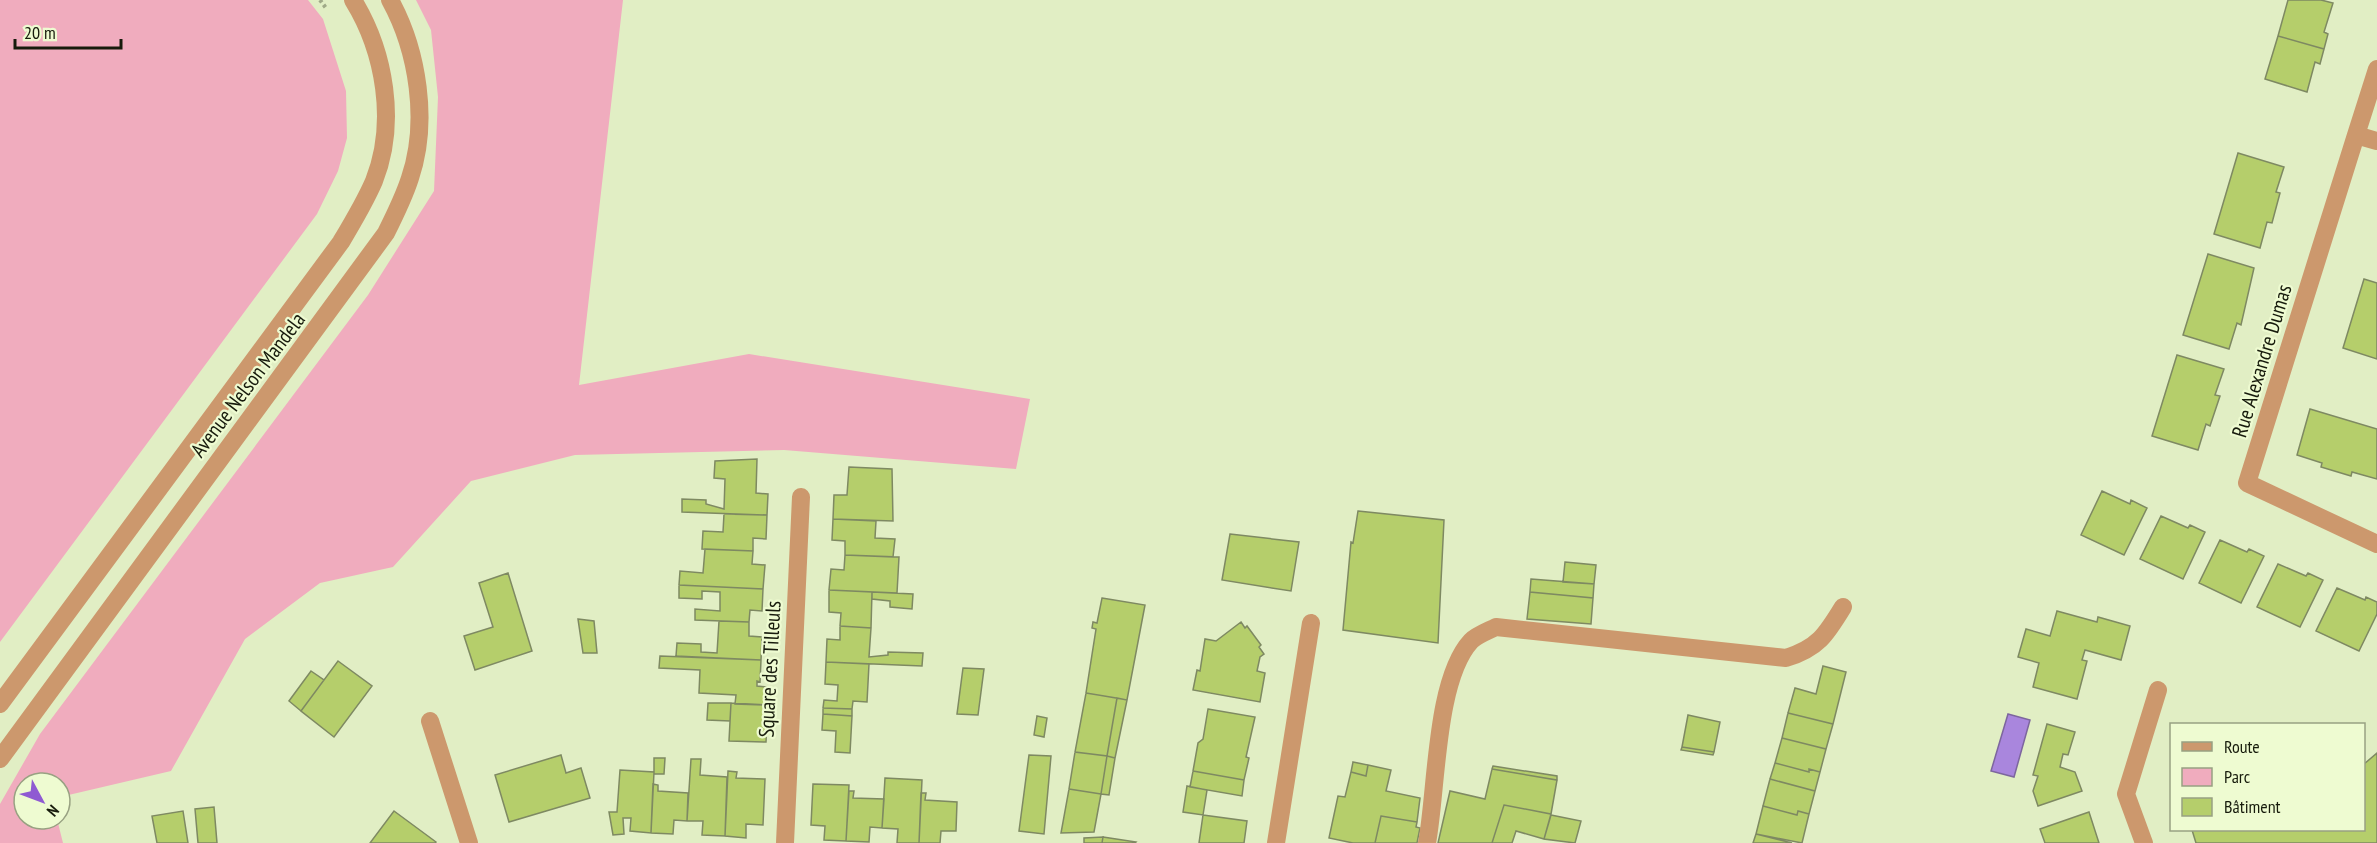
<svg xmlns="http://www.w3.org/2000/svg" width="2377" height="843" viewBox="0 0 2377 843" font-family="'PT Sans Narrow',sans-serif">
  <style>
    .green { fill: #f0acbe }
    .water { fill: #a986dd; stroke: #7d669e; stroke-width: 1.5 }
    .building { fill: #b5ce6b; stroke: #7e8962; stroke-width: 1.5 }
    .lines { fill: none; stroke-linecap: round; stroke-linejoin: round }
    .path { stroke: #9fa988; stroke-width: 4; stroke-dasharray: 3 3; stroke-linecap: butt }
    .minor { stroke: #cc986d; stroke-width: 18 }
    .labels { text-anchor: middle; stroke-width: 4.5; stroke-linejoin: round; paint-order: stroke }
    .street-label { font-size: 21px; fill: #171b0c; stroke: #eefbd1 }
  </style>
  <rect width="100%" height="100%" fill="#e1eec4"/>
  <path class="green" d="M 0,0 L 308,0 L 323,19 L 346,91 L 347,138 L 338,171 L 317,214 L 0,642 Z
    M 416,0 L 623,0 L 579,385 L 749,354 L 1030,399 L 1016,469 L 784,450 L 575,455 L 471,481 L 393,567 L 320,583 L 245,639 L 171,771 L 60,797 L 60,783 L 24,783 L 24,819 L 57,819 L 63,843 L 0,843 L 0,804 L 40,734 L 368,295 L 434,191 L 438,97 L 431,30 Z"/>
  <path class="water" d="M 2008,714 L 2030,720 L 2014,777 L 1991,771 Z"/>
  <path class="building" d="M 2288,0 L 2321,0 L 2333,3 L 2324,32 L 2328,34 L 2324,49 L 2278,36 Z
    M 2278,36 L 2324,49 L 2320,64 L 2315,62 L 2307,92 L 2265,79 Z
    M 2238,153 L 2284,167 L 2276,192 L 2280,193 L 2272,223 L 2267,222 L 2260,248 L 2214,234 Z
    M 2208,254 L 2254,268 L 2241,325 L 2237,323 L 2229,349 L 2183,335 Z
    M 2364,279 L 2377,283 L 2377,359 L 2343,348 Z
    M 2177,355 L 2224,369 L 2215,395 L 2220,396 L 2210,426 L 2206,424 L 2198,450 L 2152,436 Z
    M 2310,409 L 2377,429 L 2377,479 L 2352,472 L 2351,476 L 2321,467 L 2322,463 L 2297,455 Z
    M 757,459 L 756,493 L 768,494 L 767,515 L 682,512 L 682,499 L 706,500 L 706,504 L 724,509 L 725,479 L 714,478 L 715,461 Z
    M 849,467 L 892,469 L 893,521 L 833,519 L 834,495 L 847,495 Z
    M 2102,491 L 2130,504 L 2131,500 L 2147,508 L 2124,555 L 2081,535 Z
    M 1358,511 L 1444,520 L 1438,643 L 1343,630 L 1351,542 L 1353,543 Z
    M 724,514 L 767,515 L 766,539 L 753,538 L 753,551 L 702,549 L 703,531 L 723,532 Z
    M 2161,516 L 2188,528 L 2190,525 L 2205,532 L 2183,579 L 2140,559 Z
    M 833,519 L 876,521 L 875,538 L 895,539 L 893,557 L 845,555 L 845,541 L 832,540 Z
    M 1230,534 L 1299,542 L 1291,591 L 1222,580 Z
    M 2220,540 L 2247,552 L 2249,549 L 2264,556 L 2241,603 L 2199,583 Z
    M 705,549 L 753,551 L 752,564 L 765,565 L 763,589 L 679,585 L 680,571 L 703,573 Z
    M 845,555 L 899,557 L 897,593 L 829,590 L 831,569 L 844,570 Z
    M 1565,562 L 1596,565 L 1594,584 L 1563,582 Z
    M 2278,564 L 2306,576 L 2308,573 L 2323,580 L 2300,627 L 2257,607 Z
    M 508,573 L 532,651 L 475,670 L 464,636 L 493,627 L 479,583 Z
    M 1531,579 L 1594,584 L 1593,598 L 1530,592 Z
    M 679,585 L 763,589 L 762,611 L 750,610 L 749,622 L 695,620 L 695,609 L 720,611 L 720,592 L 702,591 L 702,599 L 679,598 Z
    M 2337,588 L 2365,600 L 2366,597 L 2377,602 L 2377,614 L 2359,651 L 2316,631 Z
    M 829,590 L 872,592 L 871,628 L 840,626 L 841,613 L 829,612 Z
    M 872,592 L 913,594 L 912,609 L 890,607 L 890,601 L 872,599 Z
    M 1530,592 L 1593,598 L 1591,624 L 1527,619 Z
    M 1102,598 L 1145,605 L 1127,700 L 1086,693 L 1096,629 L 1092,628 L 1093,622 L 1097,623 Z
    M 2057,611 L 2097,622 L 2098,617 L 2130,626 L 2121,660 L 2085,650 L 2082,660 L 2087,661 L 2077,699 L 2033,687 L 2039,663 L 2018,657 L 2026,629 L 2050,636 Z
    M 578,619 L 594,621 L 597,653 L 583,653 Z
    M 719,621 L 749,622 L 749,636 L 762,637 L 761,660 L 676,656 L 677,643 L 701,644 L 701,652 L 717,653 Z
    M 1241,622 L 1245,628 L 1247,626 L 1261,645 L 1259,647 L 1264,654 L 1260,657 L 1257,671 L 1265,673 L 1260,702 L 1193,690 L 1197,670 L 1200,671 L 1205,639 L 1216,641 Z
    M 840,626 L 871,628 L 869,657 L 888,655 L 888,652 L 923,653 L 922,666 L 826,662 L 827,639 L 840,640 Z
    M 660,656 L 761,660 L 760,682 L 757,681 L 757,686 L 766,687 L 765,705 L 735,704 L 736,695 L 699,693 L 700,670 L 659,668 Z
    M 338,661 L 372,686 L 334,737 L 301,711 Z
    M 826,662 L 869,664 L 867,702 L 853,701 L 852,709 L 823,708 L 824,700 L 837,701 L 838,685 L 825,684 Z
    M 1823,666 L 1846,672 L 1833,724 L 1788,713 L 1795,688 L 1816,694 Z
    M 963,668 L 984,669 L 978,715 L 957,714 Z
    M 311,671 L 324,680 L 301,711 L 289,701 Z
    M 1086,693 L 1117,698 L 1107,756 L 1075,752 Z
    M 1117,698 L 1127,700 L 1115,758 L 1107,756 Z
    M 708,703 L 731,703 L 730,721 L 707,720 Z
    M 731,703 L 768,705 L 766,742 L 729,741 Z
    M 823,708 L 852,709 L 852,716 L 823,714 Z
    M 1208,709 L 1255,717 L 1246,757 L 1249,758 L 1244,780 L 1193,771 L 1198,743 L 1203,739 Z
    M 1788,713 L 1833,724 L 1826,749 L 1782,738 Z
    M 823,714 L 852,716 L 850,753 L 835,752 L 836,731 L 822,730 Z
    M 1688,715 L 1720,722 L 1714,752 L 1682,747 Z
    M 1037,716 L 1047,718 L 1044,737 L 1034,735 Z
    M 2047,724 L 2075,732 L 2068,755 L 2063,754 L 2060,767 L 2075,772 L 2082,791 L 2038,806 L 2033,791 L 2038,776 L 2033,775 Z
    M 1782,738 L 1826,749 L 1820,772 L 1809,769 L 1809,772 L 1775,763 Z
    M 1682,747 L 1714,752 L 1713,755 L 1681,750 Z
    M 1075,752 L 1107,756 L 1101,794 L 1069,789 Z
    M 2377,753 L 2377,843 L 2196,843 L 2192,830 L 2364,830 L 2364,764 Z
    M 561,755 L 566,773 L 581,768 L 590,798 L 509,822 L 495,775 Z
    M 1029,755 L 1051,756 L 1044,834 L 1019,831 Z
    M 1107,756 L 1115,758 L 1109,795 L 1101,794 Z
    M 654,758 L 665,758 L 664,774 L 654,774 Z
    M 691,759 L 701,759 L 700,775 L 727,777 L 725,836 L 702,835 L 703,821 L 687,821 Z
    M 1353,762 L 1368,765 L 1366,776 L 1351,772 Z
    M 1775,763 L 1809,772 L 1809,769 L 1820,772 L 1815,791 L 1770,779 Z
    M 1368,765 L 1391,770 L 1386,791 L 1420,798 L 1417,822 L 1381,816 L 1375,843 L 1353,843 L 1329,838 L 1338,796 L 1345,797 L 1351,772 L 1366,776 Z
    M 1493,766 L 1557,776 L 1557,780 L 1492,769 Z
    M 1492,769 L 1557,780 L 1551,814 L 1504,805 L 1492,843 L 1438,843 L 1450,791 L 1485,799 Z
    M 620,770 L 654,772 L 651,833 L 630,831 L 631,818 L 623,818 L 624,834 L 613,835 L 609,812 L 617,812 Z
    M 728,771 L 737,772 L 736,778 L 765,779 L 763,825 L 746,824 L 746,838 L 725,836 Z
    M 1193,771 L 1244,780 L 1242,796 L 1190,787 Z
    M 885,778 L 922,780 L 919,843 L 897,843 L 898,829 L 882,828 Z
    M 1770,779 L 1815,791 L 1809,814 L 1798,811 L 1797,815 L 1763,806 Z
    M 653,784 L 658,785 L 658,791 L 688,793 L 687,821 L 674,820 L 673,834 L 651,833 Z
    M 813,784 L 849,785 L 846,841 L 824,840 L 825,826 L 811,825 Z
    M 1187,786 L 1207,790 L 1203,815 L 1183,812 Z
    M 1069,789 L 1101,794 L 1094,832 L 1061,833 Z
    M 849,791 L 854,791 L 853,798 L 884,799 L 882,828 L 870,827 L 869,842 L 846,841 Z
    M 921,793 L 926,793 L 925,800 L 957,802 L 956,831 L 941,831 L 940,843 L 919,843 Z
    M 1504,805 L 1551,814 L 1544,839 L 1516,831 L 1512,843 L 1492,843 Z
    M 1763,806 L 1797,815 L 1798,811 L 1809,814 L 1802,843 L 1756,834 Z
    M 214,807 L 217,843 L 198,843 L 195,809 Z
    M 183,811 L 188,843 L 157,843 L 152,816 Z
    M 394,811 L 436,842 L 435,843 L 370,843 Z
    M 2089,812 L 2099,843 L 2045,843 L 2040,829 Z
    M 1203,815 L 1247,821 L 1244,843 L 1199,843 Z
    M 1551,815 L 1581,821 L 1575,843 L 1544,839 Z
    M 1381,816 L 1417,822 L 1416,827 L 1420,828 L 1417,843 L 1375,843 Z
    M 1756,834 L 1792,843 L 1753,843 Z
    M 1103,837 L 1136,842 L 1135,843 L 1102,843 Z
    M 1103,837 L 1102,843 L 1084,843 L 1084,838 Z"/>
  <g class="lines">
    <path class="path" d="M 320,0 L 326,8"/>
    <path class="minor" d="M 2356,135 L 2377,69
      M 2377,141 L 2356,135 L 2247,483 L 2377,544
      M 0,704 L 341,242 C 353,222 365,202 374,181 C 397,123 385,52 353,0
      M 430,721 L 469,843
      M 0,759 L 386,233 C 395,215 404,197 410,178 C 429,122 418,51 390,0
      M 785,843 L 801,497
      M 1276,843 L 1311,623
      M 1427,843 C 1437,790 1435,680 1471,641 C 1477,635 1488,631 1496,627 L 1786,658 C 1818,648 1826,635 1843,607
      M 2144,843 L 2126,794 L 2158,690"/>
  </g>
  <g class="labels">
    <g class="street-label">
      <text transform="translate(2262 361) rotate(-73)" y="7">Rue Alexandre Dumas</text>
      <text transform="translate(248 385) rotate(-53)" y="7">Avenue Nelson Mandela</text>
      <text transform="translate(770 669) rotate(-87)" y="7">Square des Tilleuls</text>
    </g>
  </g>
  <rect x="2170" y="723" width="195" height="108" fill="#eefbd1" stroke="#98a182" stroke-width="1.5"/>
  <rect x="2182" y="742" width="30" height="9" fill="#cc986d" stroke="#98a182" stroke-width="1.5"/>
  <text x="2224" y="753" font-size="18" fill="#171b0c">Route</text>
  <rect x="2182" y="768" width="30" height="18" fill="#f0acbe" stroke="#98a182" stroke-width="1.5"/>
  <text x="2224" y="783" font-size="18" fill="#171b0c">Parc</text>
  <rect x="2182" y="798" width="30" height="18" fill="#b5ce6b" stroke="#98a182" stroke-width="1.5"/>
  <text x="2224" y="813" font-size="18" fill="#171b0c">Bâtiment</text>
  <g transform="translate(42 801) rotate(131)"><circle r="28" fill="#eefbd1" stroke="#98a182" stroke-width="1.5"/>
  <path d="M0-4.5L10 22L0 15L-10 22Z" fill="#8f5ad2"/>
  <text y="-9" font-size="16" font-weight="bold" text-anchor="middle" fill="#171b0c">N</text>
  </g>
  <path d="M15 39v9h106v-9" fill="none" stroke="#171b0c" stroke-width="3"/>
  <text x="24" y="39" font-size="18" fill="#171b0c" stroke="#eefbd1" stroke-width="4.5" paint-order="stroke">20 m</text>
</svg>
